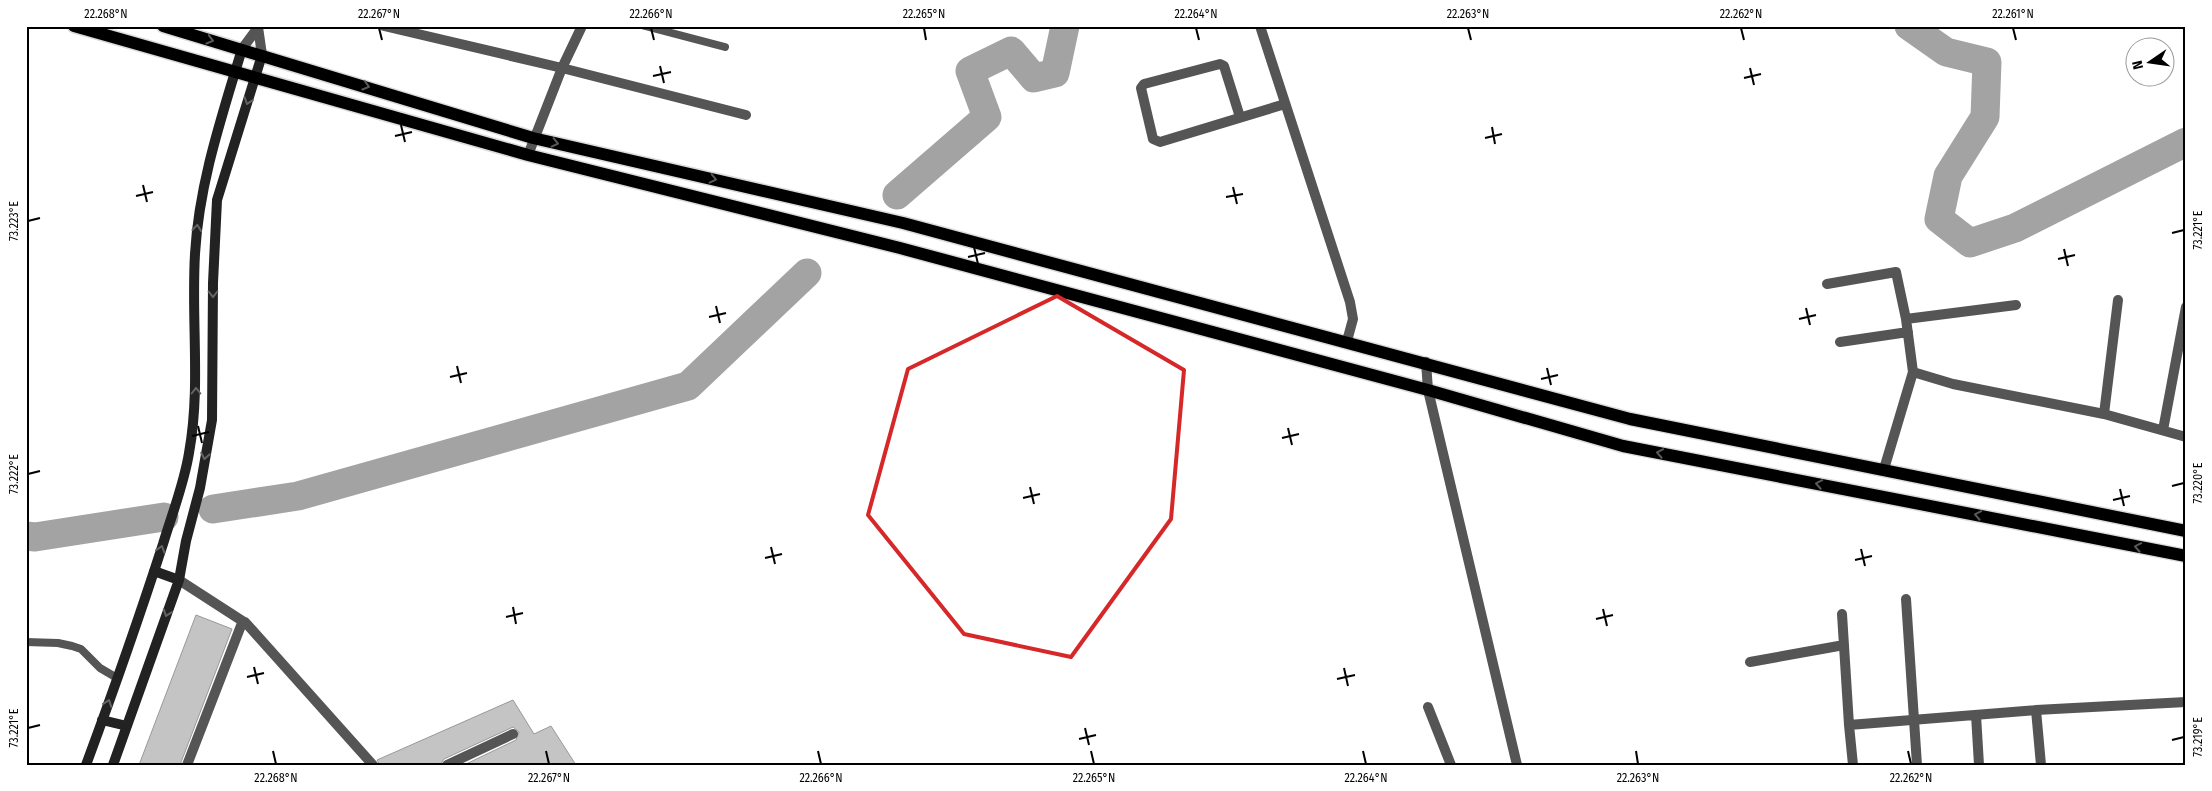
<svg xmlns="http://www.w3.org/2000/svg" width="2212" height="791" viewBox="0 0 2212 791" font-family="'Fira Sans Condensed',sans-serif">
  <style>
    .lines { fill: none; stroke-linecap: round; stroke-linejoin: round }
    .river { stroke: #a3a3a3; stroke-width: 29 }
    .building { fill: #c4c4c4; stroke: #999 }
    .primary-casing { stroke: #dbdbdb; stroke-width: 15 }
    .lane { stroke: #555; stroke-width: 8 }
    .street { stroke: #555; stroke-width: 10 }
    .secondary { stroke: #222; stroke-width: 10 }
    .primary { stroke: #000; stroke-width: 12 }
    .oneway { stroke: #595959 }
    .oneway2 { stroke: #646464 }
    .marked { fill: none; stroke: #d62828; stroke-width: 4; stroke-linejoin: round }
    .ticks { fill: none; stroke: #000; stroke-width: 2 }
    .neatline { fill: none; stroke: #000; stroke-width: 2 }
    .ticks-label { font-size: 12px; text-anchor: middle; fill: #000 }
  </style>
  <rect width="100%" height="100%" fill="#fff"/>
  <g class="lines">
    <path class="river" d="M 1909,26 L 1946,52 L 1987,62 L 1985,117 L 1948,176 L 1939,219 L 1970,243 L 2015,228 L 2186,142
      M 897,195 L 987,117 L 970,71 L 1011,51 L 1034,78 L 1055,73 L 1065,26
      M 213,509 L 298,496 L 688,386 L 807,273
      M 26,536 L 35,537 L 164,517"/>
  </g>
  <path class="building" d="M 196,615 L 232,629 L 180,765 L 139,765 Z
    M 513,700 L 534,734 L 551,726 L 576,765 L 464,765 L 516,740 L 519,732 L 513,727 L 444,759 L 440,765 L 380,765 L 377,760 Z"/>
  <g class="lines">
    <defs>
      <path id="primary" d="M 74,26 L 528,155 L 900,248 L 1428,390 L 1623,446 L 2186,556
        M 163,26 L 533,138 L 903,223 L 1630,419 L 2186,531"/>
    </defs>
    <use href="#primary" class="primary-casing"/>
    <path class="lane" d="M 645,26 L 725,47
      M 26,642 L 58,643 L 72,646 L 81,649 L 100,668 L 117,678"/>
    <path class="street" d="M 384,26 L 562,68 L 746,115
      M 1260,26 L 1350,302 L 1353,319 L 1347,341
      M 258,27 L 262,55
      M 242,49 L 259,26
      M 1240,117 L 1224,66 L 1220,64 L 1144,84 L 1141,88 L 1153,139 L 1160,142 L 1285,104
      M 528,155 L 562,68 L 582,26
      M 1827,284 L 1896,272 L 1906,319 L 1913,372 L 1884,469
      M 2118,300 L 2104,414 L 2186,437
      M 1906,319 L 2016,305
      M 1840,342 L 1908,332
      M 1426,362 L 1428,390 L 1517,765
      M 1913,372 L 1953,384 L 2104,414
      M 2163,430 L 2186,307
      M 179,580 L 244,622
      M 1906,599 L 1917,765
      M 1842,614 L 1849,725
      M 1750,662 L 1844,645
      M 1428,707 L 1451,765
      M 2036,710 L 2041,765
      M 1976,715 L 1979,765
      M 187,765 L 242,623 L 245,622 L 373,765
      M 447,765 L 513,734
      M 1853,765 L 1849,725 L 2036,710 L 2186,702"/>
    <path class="secondary" d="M 154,571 L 179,580
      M 102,720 L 127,726
      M 86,765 C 113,692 139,618 163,544 C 172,514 184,484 189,453 C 201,387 191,321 195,254 C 199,183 222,116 242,49
      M 113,765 L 179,580 L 186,541 L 200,488 L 212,420 L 213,283 L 217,200 L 262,55"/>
    <use href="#primary" class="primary"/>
  </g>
  <defs><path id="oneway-chevron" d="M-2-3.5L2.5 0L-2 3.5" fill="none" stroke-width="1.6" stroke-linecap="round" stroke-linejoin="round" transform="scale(1.25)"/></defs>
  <g class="oneway">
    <use href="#oneway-chevron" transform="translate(210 40) rotate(16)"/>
    <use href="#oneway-chevron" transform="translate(366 86) rotate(17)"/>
    <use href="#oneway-chevron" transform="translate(555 143) rotate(13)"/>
    <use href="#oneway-chevron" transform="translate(713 179) rotate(13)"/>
    <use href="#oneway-chevron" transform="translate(1660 453) rotate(-169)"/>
    <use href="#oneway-chevron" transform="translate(1819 484) rotate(-169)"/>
    <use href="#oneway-chevron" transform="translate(1978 515) rotate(-169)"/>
    <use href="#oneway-chevron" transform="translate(2138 547) rotate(-169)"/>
  </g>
  <g class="oneway2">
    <use href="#oneway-chevron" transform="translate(248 101) rotate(109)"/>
    <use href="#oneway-chevron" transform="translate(197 228) rotate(-84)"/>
    <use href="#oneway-chevron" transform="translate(213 294) rotate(90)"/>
    <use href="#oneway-chevron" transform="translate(196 391) rotate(-90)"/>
    <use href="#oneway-chevron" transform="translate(205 456) rotate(100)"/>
    <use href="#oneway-chevron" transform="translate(161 549) rotate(-73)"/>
    <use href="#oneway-chevron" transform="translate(167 613) rotate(110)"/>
    <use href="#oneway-chevron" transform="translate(108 703) rotate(-70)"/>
  </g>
  <path class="marked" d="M 1057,296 L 1184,370 L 1171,519 L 1071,657 L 964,634 L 868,515 L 908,369 Z"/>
  <path class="ticks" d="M 106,28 L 109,40M 379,28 L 382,40M 651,28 L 654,40M 924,28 L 926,40M 1196,28 L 1199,40M 1468,28 L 1471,40M 1741,28 L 1744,40M 2013,28 L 2016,40M 660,66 L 664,83M 1750,68 L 1754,85M 653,76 L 671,72M 1744,78 L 1761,74M 401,125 L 405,142M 1492,127 L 1495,144M 395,136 L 412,132M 1485,138 L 1502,134M 143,185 L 147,202M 1233,187 L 1237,204M 136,196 L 153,192M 1226,197 L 1243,194M 28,221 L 40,218M 2172,233 L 2184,230M 974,247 L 978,264M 2064,249 L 2068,266M 968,257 L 985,253M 2058,259 L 2075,255M 716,306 L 720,323M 1806,308 L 1810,325M 709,317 L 726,313M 1799,319 L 1816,315M 457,366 L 461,383M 1547,368 L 1551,385M 450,377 L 467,373M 1541,379 L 1558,375M 198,426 L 202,443M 1288,428 L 1292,445M 192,436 L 209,432M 1282,438 L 1299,434M 28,474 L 40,471M 2172,486 L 2184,483M 1030,487 L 1034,504M 2120,489 L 2124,506M 1023,498 L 1040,494M 2113,500 L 2130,496M 771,547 L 775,564M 1861,549 L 1865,566M 765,558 L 782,554M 1855,560 L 1872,556M 513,607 L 516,624M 1603,609 L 1607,626M 506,617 L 523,613M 1596,619 L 1613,615M 254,667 L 258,684M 1344,668 L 1348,686M 247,677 L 264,673M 1337,679 L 1355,675M 28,728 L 40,725M 1085,728 L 1089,745M 1079,739 L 1096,735M 2172,740 L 2184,737M 273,751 L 276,764M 546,751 L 549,764M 818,751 L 821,764M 1091,751 L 1094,764M 1363,751 L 1366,764M 1636,751 L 1638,764M 1908,751 L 1911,764"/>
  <rect width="2212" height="791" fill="none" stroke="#ffffff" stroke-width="55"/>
  <g transform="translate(2150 62) rotate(257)"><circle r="24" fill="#ffffff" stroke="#999999"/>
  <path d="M0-4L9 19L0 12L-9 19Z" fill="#000000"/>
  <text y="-8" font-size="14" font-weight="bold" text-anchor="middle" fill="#000000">N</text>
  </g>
  <rect x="28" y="28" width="2156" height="736" class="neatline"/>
  <g class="ticks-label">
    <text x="106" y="18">22.268°N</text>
    <text x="379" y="18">22.267°N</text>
    <text x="651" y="18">22.266°N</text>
    <text x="924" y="18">22.265°N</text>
    <text x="1196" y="18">22.264°N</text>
    <text x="1468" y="18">22.263°N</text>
    <text x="1741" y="18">22.262°N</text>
    <text x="2013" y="18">22.261°N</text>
    <text transform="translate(14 221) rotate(-90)" y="4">73.223°E</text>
    <text transform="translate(2198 230) rotate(-90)" y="4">73.221°E</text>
    <text transform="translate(14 474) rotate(-90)" y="4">73.222°E</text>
    <text transform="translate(2198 483) rotate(-90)" y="4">73.220°E</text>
    <text transform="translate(14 728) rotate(-90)" y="4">73.221°E</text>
    <text transform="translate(2198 737) rotate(-90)" y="4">73.219°E</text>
    <text x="276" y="782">22.268°N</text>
    <text x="549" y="782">22.267°N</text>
    <text x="821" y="782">22.266°N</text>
    <text x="1094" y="782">22.265°N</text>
    <text x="1366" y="782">22.264°N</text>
    <text x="1638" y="782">22.263°N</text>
    <text x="1911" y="782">22.262°N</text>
  </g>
</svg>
